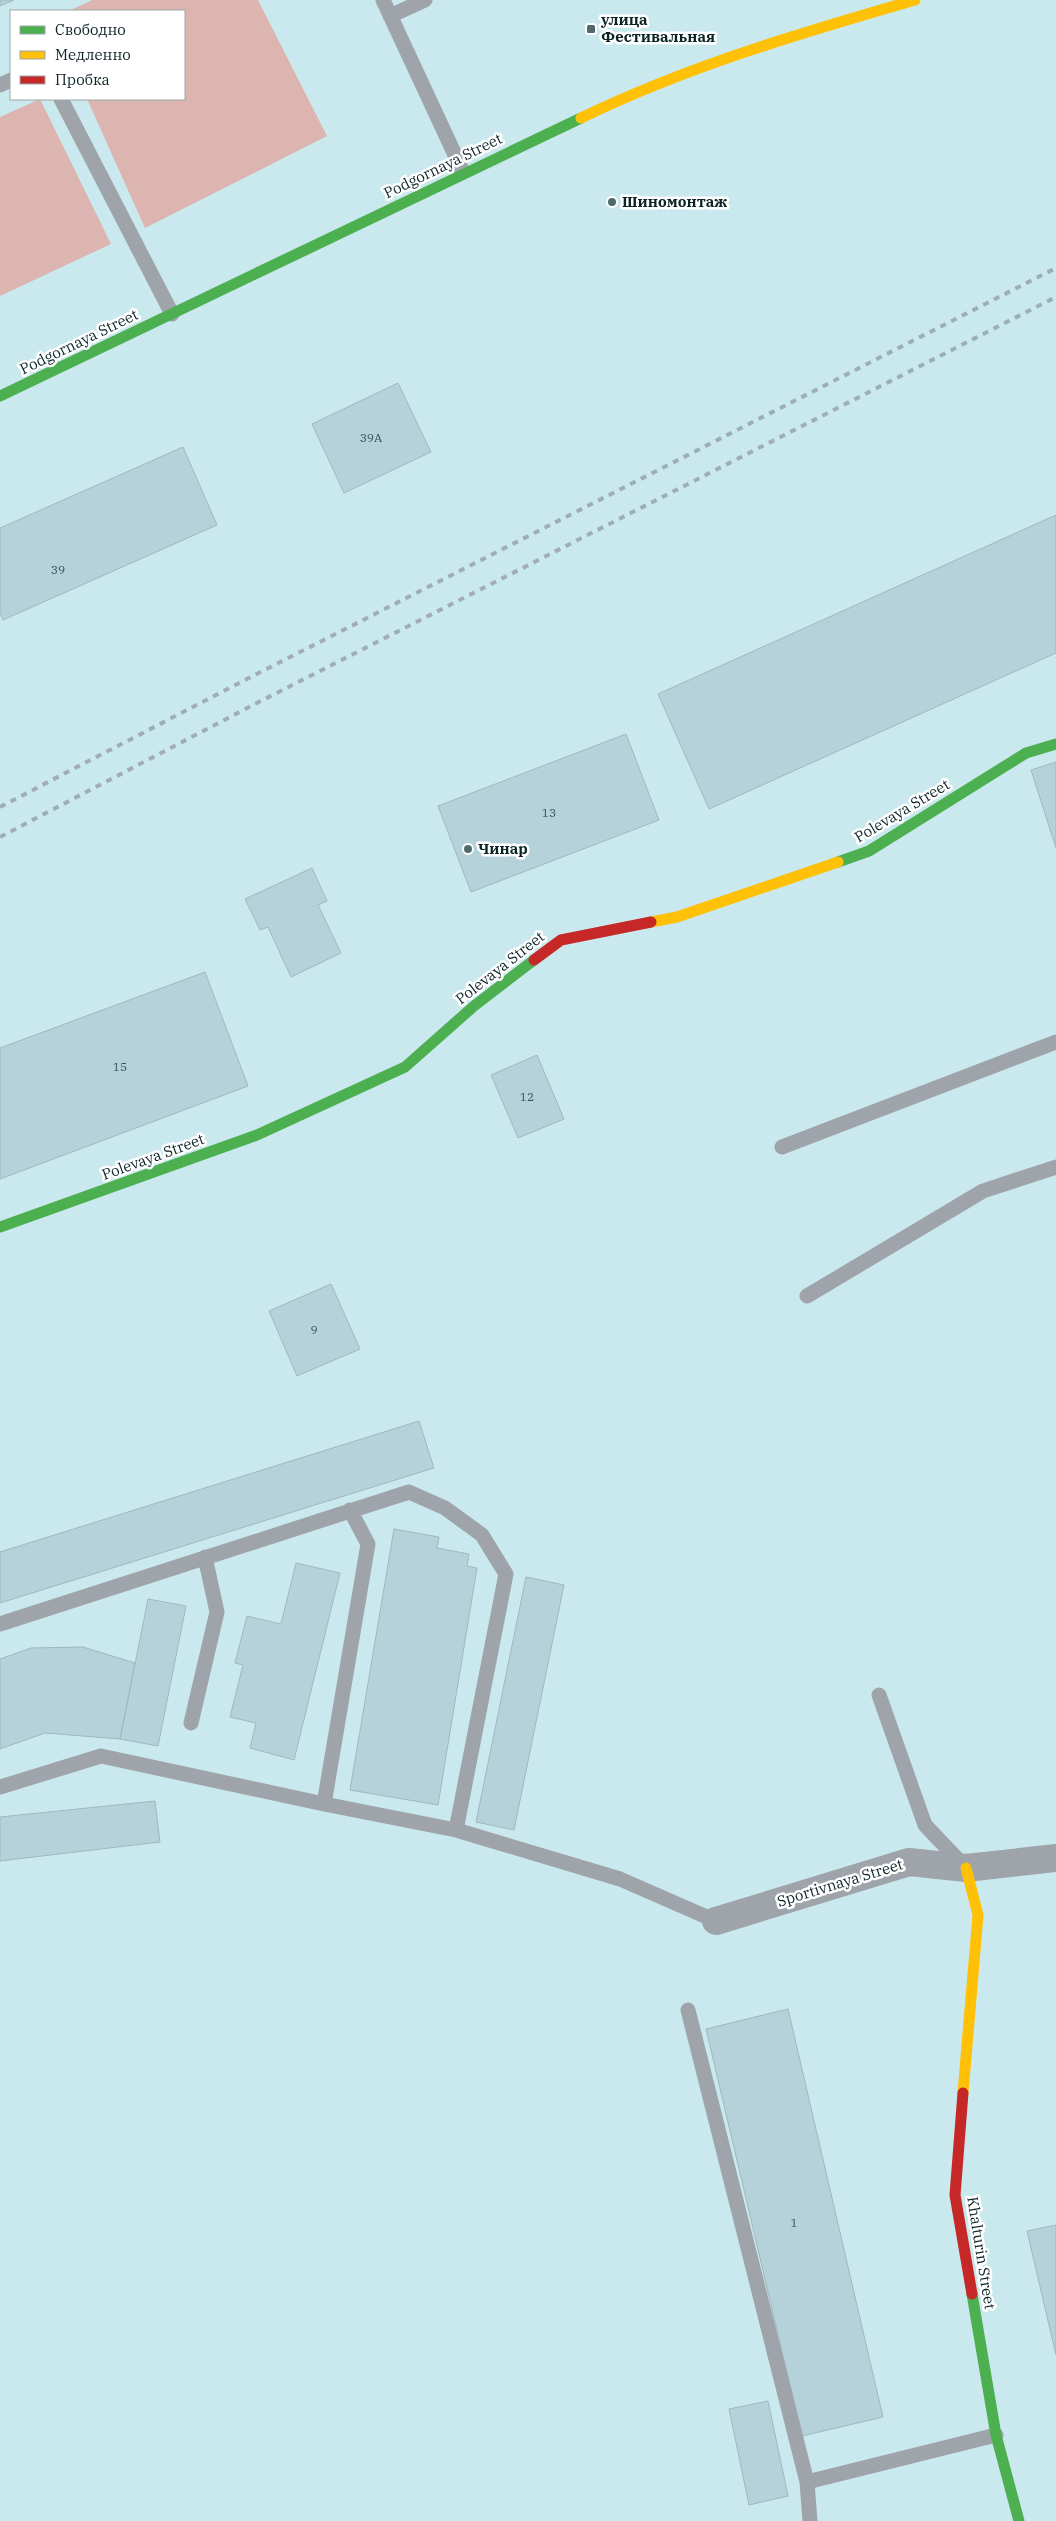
<svg xmlns="http://www.w3.org/2000/svg" width="1056" height="2521" viewBox="0 0 1056 2521" font-family="'IBM Plex Serif',serif">
  <style>
    .forest { fill: #dcb5b0 }
    .building { fill: #b5d2db; stroke: #a0b7bd }
    .lines { fill: none; stroke-linecap: round; stroke-linejoin: round }
    .lane { stroke: #9ea4aa; stroke-width: 15 }
    .street { stroke: #9ea4aa; stroke-width: 28 }
    .fast { stroke: #4caf50; stroke-width: 11 }
    .slow { stroke: #ffc107; stroke-width: 11 }
    .jam { stroke: #c62828; stroke-width: 11 }
    .rail { stroke: #9faeb2; stroke-width: 4; stroke-dasharray: 6 6; stroke-linecap: butt }
    .poi-dot { fill: #4f696d; stroke: #fff; stroke-width: 2 }
    .labels { text-anchor: middle; stroke-width: 5; stroke-linejoin: round; paint-order: stroke }
    .number-label { font-size: 12px; fill: #395156 }
    .poi-label { font-size: 15px; font-weight: bold; fill: #0d2427; stroke: #fff; text-anchor: start }
    .street-label { font-size: 15px; fill: #0d2427; stroke: #fff }
  </style>
  <rect width="100%" height="100%" fill="#cae9ee"/>
  <path class="forest" d="M 92,0 L 258,0 L 327,136 L 145,228 L 87,99 L 184,99 L 184,11 L 69,11 Z
    M 40,99 L 111,244 L 0,296 L 0,117 Z"/>
  <path class="building" d="M 0,0 L 14,0 L 0,6 Z
    M 398,383 L 431,452 L 344,493 L 312,424 Z
    M 183,447 L 217,525 L 3,620 L 0,612 L 0,528 Z
    M 1056,515 L 1056,653 L 709,809 L 658,694 Z
    M 626,734 L 659,820 L 471,892 L 438,806 Z
    M 1056,762 L 1056,848 L 1031,770 Z
    M 312,868 L 327,901 L 318,905 L 341,953 L 291,977 L 268,927 L 260,930 L 245,899 Z
    M 205,972 L 248,1086 L 0,1179 L 0,1048 Z
    M 537,1055 L 564,1119 L 518,1138 L 491,1075 Z
    M 331,1284 L 360,1349 L 297,1376 L 269,1311 Z
    M 419,1421 L 434,1468 L 0,1603 L 0,1552 Z
    M 394,1529 L 439,1537 L 437,1548 L 469,1554 L 467,1566 L 477,1568 L 438,1805 L 350,1790 Z
    M 296,1563 L 340,1573 L 294,1760 L 250,1748 L 256,1723 L 230,1717 L 243,1665 L 235,1663 L 247,1616 L 281,1624 Z
    M 526,1577 L 564,1585 L 514,1830 L 476,1822 Z
    M 148,1599 L 186,1606 L 158,1746 L 120,1739 Z
    M 83,1647 L 135,1663 L 120,1739 L 45,1733 L 0,1749 L 0,1659 L 31,1648 Z
    M 155,1801 L 160,1842 L 0,1861 L 0,1817 Z
    M 788,2009 L 883,2417 L 802,2436 L 706,2029 Z
    M 1056,2225 L 1056,2355 L 1027,2231 Z
    M 768,2401 L 788,2496 L 749,2505 L 729,2409 Z"/>
  <g class="lines">
    <path class="lane" d="M 383,0 L 463,172
      M 390,16 L 425,0
      M 0,85 L 11,80
      M 61,99 L 172,314
      M 782,1147 L 1056,1042
      M 807,1296 L 983,1191 L 1056,1167
      M 0,1624 L 409,1492 L 445,1508 L 482,1535 L 506,1574 L 456,1830
      M 879,1695 L 925,1825 L 965,1867
      M 191,1723 L 217,1612 L 205,1557
      M 0,1787 L 101,1756 L 324,1804 L 456,1830 L 620,1879 L 716,1921
      M 324,1804 L 368,1544 L 350,1510
      M 688,2010 L 807,2482
      M 810,2521 L 807,2482 L 996,2435"/>
    <path class="street" d="M 716,1921 L 909,1862 L 966,1868 L 1056,1858"/>
    <path class="fast" d="M 0,396 L 581,118
      M 838,862 L 869,851 L 1026,753 L 1056,744
      M 0,1227 L 257,1135 L 405,1067 L 474,1006 L 534,960
      M 972,2294 L 996,2435 L 1019,2521"/>
    <path class="slow" d="M 581,118 C 688,66 801,33 915,0
      M 651,922 L 677,917 L 838,862
      M 963,2093 L 978,1915 L 966,1868"/>
    <path class="jam" d="M 534,960 L 561,940 L 651,922
      M 963,2093 L 955,2195 L 972,2294"/>
    <path class="rail" d="M 0,807 L 241,682 L 1056,268
      M 0,837 L 253,705 L 1056,297"/>
  </g>
  <g class="poi-dot">
    <rect x="586" y="24" width="10" height="10" rx="2.5"/>
    <circle cx="612" cy="202" r="5"/>
    <circle cx="468" cy="849" r="5"/>
  </g>
  <g class="labels">
    <g class="number-label">
      <text x="371" y="442">39А</text>
      <text x="58" y="574">39</text>
      <text x="549" y="817">13</text>
      <text x="120" y="1071">15</text>
      <text x="527" y="1101">12</text>
      <text x="314" y="1334">9</text>
      <text x="794" y="2227">1</text>
    </g>
    <g class="poi-label">
      <text x="601" y="25">улица<tspan x="601" dy="17">Фестивальная</tspan></text>
      <text x="622" y="207">Шиномонтаж</text>
      <text x="478" y="854">Чинар</text>
    </g>
    <g class="street-label">
      <text transform="translate(443 166) rotate(-26)" y="5">Podgornaya Street</text>
      <text transform="translate(79 342) rotate(-26)" y="5">Podgornaya Street</text>
      <text transform="translate(902 811) rotate(-31)" y="5">Polevaya Street</text>
      <text transform="translate(500 968) rotate(-38)" y="5">Polevaya Street</text>
      <text transform="translate(153 1157) rotate(-20)" y="5">Polevaya Street</text>
      <text transform="translate(840 1883) rotate(-17)" y="5">Sportivnaya Street</text>
      <text transform="translate(981 2253) rotate(81)" y="5">Khalturin Street</text>
    </g>
  </g>
  <rect x="10" y="10" width="175" height="90" fill="#ffffff" stroke="#9ea7a9"/>
  <rect x="20" y="26" width="25" height="8" fill="#4caf50" stroke="#9ea7a9"/>
  <text x="55" y="35" font-size="15" fill="#0d2427">Свободно</text>
  <rect x="20" y="51" width="25" height="8" fill="#ffc107" stroke="#9ea7a9"/>
  <text x="55" y="60" font-size="15" fill="#0d2427">Медленно</text>
  <rect x="20" y="76" width="25" height="8" fill="#c62828" stroke="#9ea7a9"/>
  <text x="55" y="85" font-size="15" fill="#0d2427">Пробка</text>
</svg>
